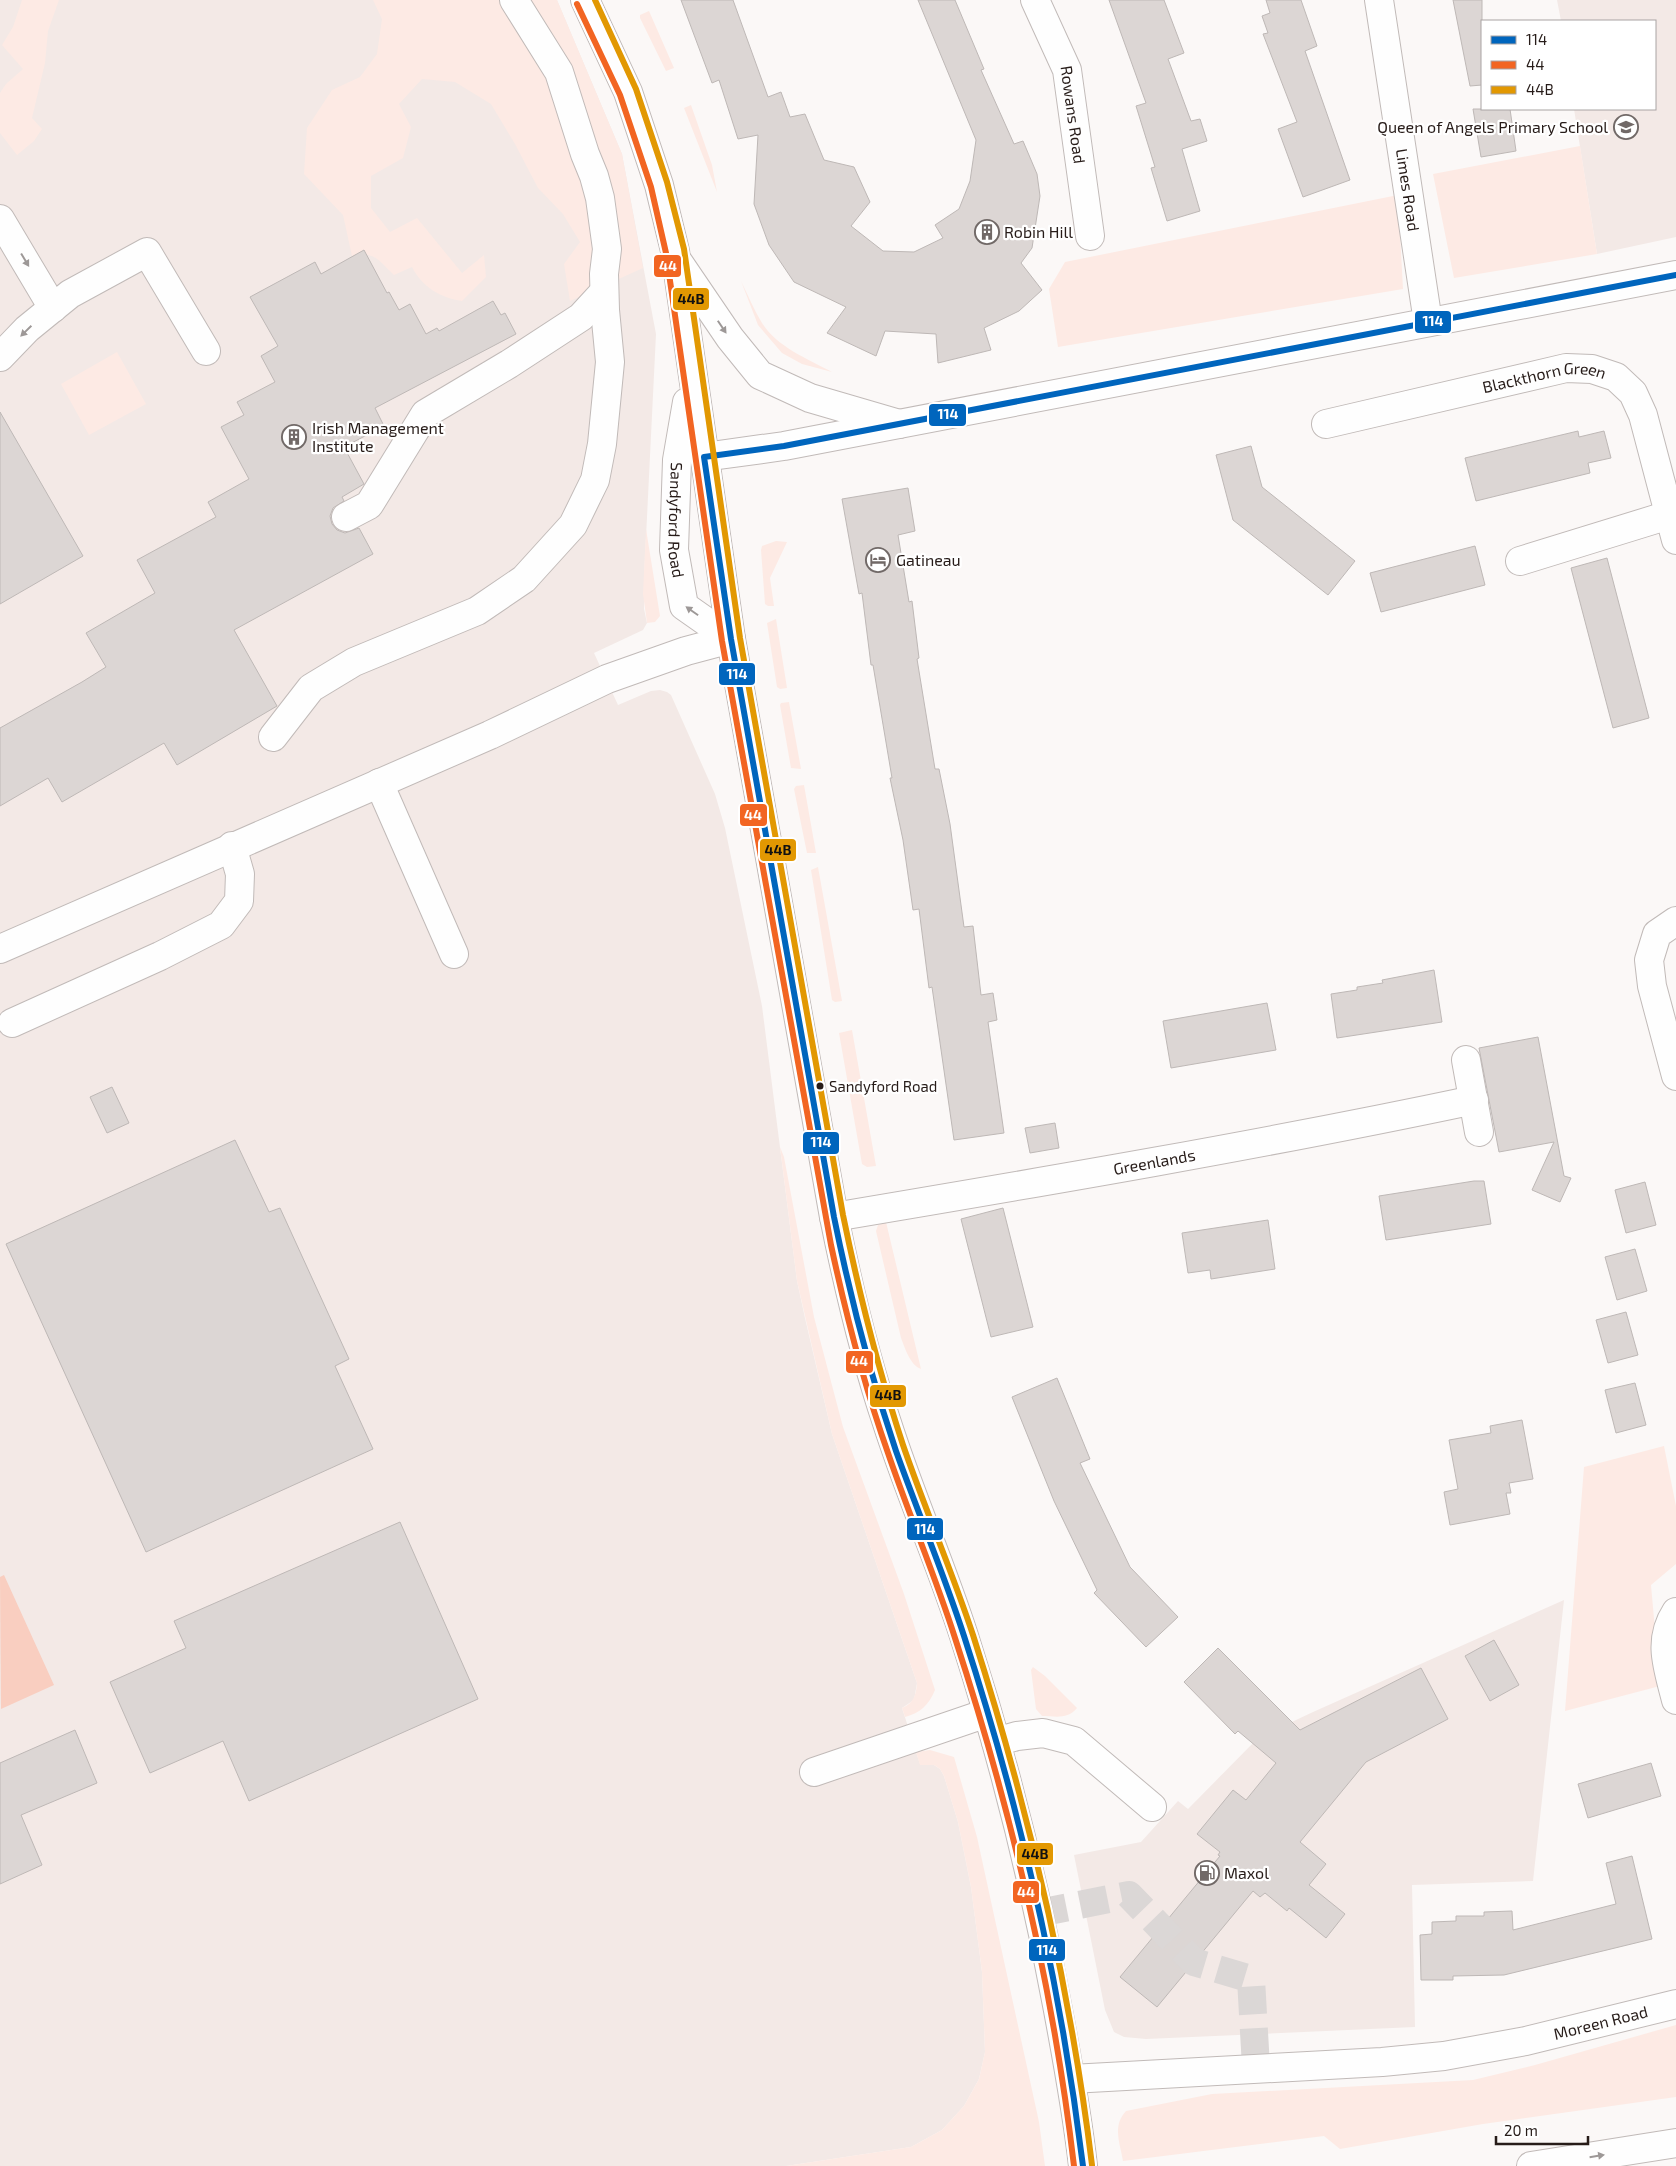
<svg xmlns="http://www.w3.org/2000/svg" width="1676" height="2166" viewBox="0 0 1676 2166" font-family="'Exo 2',sans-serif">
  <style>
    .built { fill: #f3e9e6 }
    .green { fill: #fdeae4 }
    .water { fill: #f9cec0 }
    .building { fill: #dcd6d4; stroke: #beb8b6 }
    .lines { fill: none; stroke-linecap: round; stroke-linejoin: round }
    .minor-tunnel { stroke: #dbd7d6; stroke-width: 28; stroke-dasharray: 28 14; stroke-linecap: butt }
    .minor-casing { stroke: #c1bab8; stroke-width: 30 }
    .major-casing { stroke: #c1bab8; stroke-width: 30 }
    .minor { stroke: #fefefe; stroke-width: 28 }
    .major { stroke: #fefefe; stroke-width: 28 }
    .bus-1-casing { stroke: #fff; stroke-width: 10 }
    .bus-2-casing { stroke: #fff; stroke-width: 10 }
    .bus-3-casing { stroke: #fff; stroke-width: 10 }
    .bus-1 { stroke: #0065bd; stroke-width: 6 }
    .bus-2 { stroke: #f26522; stroke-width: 6 }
    .bus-3 { stroke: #e29802; stroke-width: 6 }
    .oneway { fill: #9d9897 }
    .bus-dot { fill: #271c19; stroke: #fff; stroke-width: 2 }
    .labels { text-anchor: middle; stroke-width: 4.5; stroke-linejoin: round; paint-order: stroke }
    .bus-label { font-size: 15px; fill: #271c19; stroke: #fff; text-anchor: start }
    .street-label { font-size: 16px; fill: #271c19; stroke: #fff }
    .poi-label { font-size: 16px; fill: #271c19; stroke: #fff; text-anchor: start }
    .line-badge { stroke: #fff; stroke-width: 2 }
    .badge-label { font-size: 14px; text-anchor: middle; font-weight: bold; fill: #fff }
    .pale-badge-label { font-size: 14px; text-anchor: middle; font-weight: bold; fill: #111 }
  </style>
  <rect width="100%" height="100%" fill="#fbf8f7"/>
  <path class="built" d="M 0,0 L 557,0 L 622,154 L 656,334 L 644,578 L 644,609 L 647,623 L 643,630 L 594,653 L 618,705 L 651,691 L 660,690 L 667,692 L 671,695 L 715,794 L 725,828 L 762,1006 L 797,1281 L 805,1318 L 832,1434 L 917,1683 L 914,1700 L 902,1708 L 920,1764 L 934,1765 L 940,1769 L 944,1776 L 958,1822 L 971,1887 L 982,1972 L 985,2052 L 979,2079 L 964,2106 L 942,2130 L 911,2147 L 786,2166 L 0,2166 Z
    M 1557,0 L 1676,0 L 1676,237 L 1597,254 L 1574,109 L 1655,109 L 1655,21 L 1561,21 Z
    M 1564,1600 L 1533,1881 L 1412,1885 L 1415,2027 L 1146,2039 L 1124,2037 L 1114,2032 L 1105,2010 L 1074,1855 L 1141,1842 L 1178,1801 L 1188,1809 L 1258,1738 L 1313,1712 Z"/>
  <path class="green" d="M 22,0 L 59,0 L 48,31 L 45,63 L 32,118 L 42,129 L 34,141 L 17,155 L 0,133 L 0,93 L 6,84 L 23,69 L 2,45 L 13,27 Z
    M 373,0 L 557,0 L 622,154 L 643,268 L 570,301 L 564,264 L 580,242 L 563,214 L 538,188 L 515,144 L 491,104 L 455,82 L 422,79 L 399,104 L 411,127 L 403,158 L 371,176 L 371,208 L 390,232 L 417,218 L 462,273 L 484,255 L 486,277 L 462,301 C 441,298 422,287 412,267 L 394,275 C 379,261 374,250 352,256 L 343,215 L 304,174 L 307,128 L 332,90 L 360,77 L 377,54 L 382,19 Z
    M 649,11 L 674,68 L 666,71 L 640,18 L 640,15 Z
    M 691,105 L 712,165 L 717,192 L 684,108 Z
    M 1580,146 L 1597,254 L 1454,278 L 1433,174 Z
    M 1398,195 L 1403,289 L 1058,347 L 1049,289 L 1065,262 Z
    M 741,281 C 748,295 754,310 762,323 C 777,347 808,359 832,372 L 802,364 L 782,353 L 758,325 Z
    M 117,352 L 146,404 L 89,435 L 61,384 Z
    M 646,529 L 660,616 L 655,622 L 647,623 L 643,594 Z
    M 776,541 L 787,542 L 770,578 L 774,606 L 768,606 L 765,604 L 761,550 L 762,546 Z
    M 776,619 L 787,688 L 780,689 L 777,687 L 767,623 Z
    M 789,702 L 801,769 L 791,768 L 780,705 L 781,703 Z
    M 804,785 L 816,853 L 807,853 L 794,789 L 796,786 Z
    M 818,867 L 842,1001 L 835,1002 L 832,1000 L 811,870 Z
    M 852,1030 L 876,1166 L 867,1167 L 862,1164 L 839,1033 Z
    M 780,1147 L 784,1157 L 814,1317 L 843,1427 L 904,1594 L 935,1690 C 929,1705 920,1713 905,1717 L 902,1708 C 914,1703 916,1695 917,1683 L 832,1434 L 797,1281 Z
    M 886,1222 L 921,1369 C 910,1365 905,1348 901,1338 L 876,1231 L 878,1225 Z
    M 1664,1446 L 1676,1506 L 1676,1564 L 1651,1585 L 1660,1686 L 1565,1711 L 1584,1467 Z
    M 1033,1667 L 1045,1676 L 1077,1708 C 1067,1720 1055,1716 1042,1716 L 1036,1709 L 1031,1670 Z
    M 930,1750 L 954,1757 L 977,1837 L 1039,2122 L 1045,2166 L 786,2166 L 911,2147 L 942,2130 L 964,2106 L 979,2079 L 985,2052 L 982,1972 L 971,1887 L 958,1822 L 944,1776 L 940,1769 L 934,1765 L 920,1765 L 916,1752 Z
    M 1676,2025 L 1676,2097 L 1483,2124 L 1340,2149 L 1324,2136 L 1123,2161 C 1120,2143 1112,2126 1126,2111 L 1212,2094 L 1473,2080 L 1535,2065 Z"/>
  <path class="water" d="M 4,1575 L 54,1685 L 1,1709 L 0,1577 Z"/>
  <path class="building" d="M 681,0 L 733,0 L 768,97 L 781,92 L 790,117 L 805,114 L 824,160 L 854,167 L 870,202 L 851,226 L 883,251 L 914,252 L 943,238 L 935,225 L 959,209 L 970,181 L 976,140 L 918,0 L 955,0 L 984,69 L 981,70 L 1014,144 L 1023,141 L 1037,174 L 1040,196 L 1032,248 L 1021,263 L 1042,290 L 1019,311 L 984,328 L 991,350 L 938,363 L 936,334 L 885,331 L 876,356 L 827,333 L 846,307 L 794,282 L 769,245 L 754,204 L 758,135 L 738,139 L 719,80 L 712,83 Z
    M 1109,0 L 1164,0 L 1184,53 L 1168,59 L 1191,121 L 1200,119 L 1207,141 L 1182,149 L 1200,211 L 1167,221 L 1151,168 L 1155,167 L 1136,106 L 1146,103 Z
    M 1266,0 L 1301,0 L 1317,46 L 1305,51 L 1350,180 L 1303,197 L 1278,129 L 1297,122 L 1263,34 L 1268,33 L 1262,16 L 1270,13 Z
    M 1453,0 L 1482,0 L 1482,85 L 1470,86 Z
    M 1473,109 L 1510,109 L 1516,151 L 1481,157 Z
    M 364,250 L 387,293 L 389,292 L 399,310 L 410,304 L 426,334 L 437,328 L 439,331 L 493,301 L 501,315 L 505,313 L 516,334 L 375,408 L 384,426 L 344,447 L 364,484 L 342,497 L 344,501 L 333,508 L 330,516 L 332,524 L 337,530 L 345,533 L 359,528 L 373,554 L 234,630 L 277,706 L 177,765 L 164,743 L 62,802 L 48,778 L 0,806 L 0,728 L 82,682 L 106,667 L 86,633 L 155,593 L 137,560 L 216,517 L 208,502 L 249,479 L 221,427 L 244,415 L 237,402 L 275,382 L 261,356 L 278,346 L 250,297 L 315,262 L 321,274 Z
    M 0,412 L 83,556 L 0,604 Z
    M 1578,431 L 1579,437 L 1604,431 L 1611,458 L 1588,463 L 1590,473 L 1476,501 L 1465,458 Z
    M 1251,446 L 1262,487 L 1355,561 L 1328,595 L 1233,520 L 1216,455 Z
    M 908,488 L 915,531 L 898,535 L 909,602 L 912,601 L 919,658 L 917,659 L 935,769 L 939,769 L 950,824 L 964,927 L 973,926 L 981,995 L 993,993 L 997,1020 L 988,1022 L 1004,1133 L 954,1140 L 932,987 L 929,988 L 919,909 L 913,910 L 903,840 L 890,778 L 892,778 L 873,665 L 871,665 L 862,593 L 859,594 L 842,499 Z
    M 1475,546 L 1485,585 L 1381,612 L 1370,573 Z
    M 1607,558 L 1649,718 L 1613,728 L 1571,568 Z
    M 1434,970 L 1442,1022 L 1337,1038 L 1331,994 L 1357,990 L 1357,987 L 1383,983 L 1382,980 Z
    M 1267,1003 L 1276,1050 L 1171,1068 L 1163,1021 Z
    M 1538,1037 L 1564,1176 L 1571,1178 L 1560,1202 L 1532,1190 L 1554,1142 L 1499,1152 L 1479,1048 Z
    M 112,1087 L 129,1123 L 107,1133 L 90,1097 Z
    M 1055,1123 L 1059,1148 L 1030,1153 L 1025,1128 Z
    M 235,1140 L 269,1212 L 280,1208 L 349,1359 L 335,1366 L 373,1449 L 146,1552 L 6,1244 Z
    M 1474,1181 L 1484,1181 L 1491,1224 L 1386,1240 L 1379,1196 Z
    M 1645,1182 L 1656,1225 L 1626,1233 L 1615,1190 Z
    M 1003,1208 L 1033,1327 L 991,1337 L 961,1219 Z
    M 1268,1220 L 1275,1269 L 1211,1279 L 1210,1270 L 1188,1273 L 1182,1233 Z
    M 1635,1249 L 1647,1291 L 1617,1300 L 1605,1257 Z
    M 1626,1312 L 1638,1355 L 1608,1363 L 1596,1320 Z
    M 1057,1378 L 1090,1459 L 1080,1463 L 1130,1567 L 1178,1617 L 1146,1647 L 1094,1593 L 1097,1590 L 1054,1501 L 1012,1397 Z
    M 1635,1383 L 1646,1425 L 1616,1433 L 1605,1390 Z
    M 1522,1420 L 1533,1479 L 1509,1483 L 1511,1493 L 1506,1493 L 1510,1514 L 1450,1525 L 1444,1492 L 1458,1489 L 1449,1440 L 1491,1433 L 1490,1426 Z
    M 400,1522 L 478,1699 L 249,1801 L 223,1741 L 150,1773 L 110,1682 L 186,1648 L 174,1621 Z
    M 1494,1640 L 1519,1685 L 1490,1701 L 1465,1656 Z
    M 1218,1648 L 1300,1730 L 1421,1668 L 1448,1719 L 1366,1762 L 1300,1842 L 1326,1864 L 1309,1885 L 1345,1914 L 1326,1938 L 1289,1908 L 1287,1911 L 1265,1893 L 1260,1897 L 1253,1891 L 1157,2007 L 1120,1977 L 1220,1856 L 1218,1855 L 1220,1852 L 1197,1834 L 1233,1790 L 1246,1800 L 1276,1763 L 1238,1731 L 1235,1734 L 1184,1682 Z
    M 75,1730 L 97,1783 L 21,1815 L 42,1865 L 0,1884 L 0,1763 Z
    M 1651,1763 L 1661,1796 L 1588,1818 L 1578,1784 Z
    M 1632,1856 L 1652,1939 L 1504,1975 L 1453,1976 L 1453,1980 L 1421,1980 L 1420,1935 L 1432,1934 L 1432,1922 L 1456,1921 L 1456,1916 L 1484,1916 L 1484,1912 L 1512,1911 L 1513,1930 L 1616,1904 L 1606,1863 Z"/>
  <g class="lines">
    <path class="minor-tunnel" d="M 1039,1913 L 1129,1895 L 1194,1962 L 1251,1979 L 1256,2067"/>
    <defs>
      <g id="minor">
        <path id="s1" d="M 1035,0 L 1067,70 L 1090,236"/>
        <path id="s2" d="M 1379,0 L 1428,322"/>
        <path d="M 0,219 L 53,308"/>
        <path d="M 0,357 L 27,329 L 70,294 L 147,252 L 206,351"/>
        <path id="s3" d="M 1326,424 L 1566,368 L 1592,369 L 1616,377 L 1633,393 L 1643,415 L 1676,540"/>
        <path d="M 704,457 L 784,446 L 1676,275"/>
        <path d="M 346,517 L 369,505 L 425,414 L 509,364 L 581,317 L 604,292"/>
        <path d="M 1520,561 L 1669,515"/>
        <path d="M 273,737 L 311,688 L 354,662 L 477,611 L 524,579 L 573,525 L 595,480 L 602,444 L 610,362 L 605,310 L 604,274 L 607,249 L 600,198 L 594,176 L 585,154 L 559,72 L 514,0"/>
        <path d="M 379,783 L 454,954"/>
        <path d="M 1676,921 L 1657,934 L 1649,960 L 1652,986 L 1676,1076"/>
        <path d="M 0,949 L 490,735 L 607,679 L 686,651 L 731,639"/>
        <path d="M 12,1023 L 160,956 L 221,925 L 239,901 L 240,874 L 232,846"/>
        <path d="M 1466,1060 L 1479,1132"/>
        <path id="s4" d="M 834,1217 C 1048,1181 1261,1145 1474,1100"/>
        <path d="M 1676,1612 C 1657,1641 1668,1668 1676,1700"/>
        <path d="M 996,1742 L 1017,1736 L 1043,1733 L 1074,1741 L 1152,1807"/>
        <path d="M 814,1772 L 987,1713"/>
        <path id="s5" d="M 1071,2079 L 1382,2062 L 1444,2056 L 1526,2041 L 1676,2004"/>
      </g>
      <g id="major">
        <path d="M 585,0 L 628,92 L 659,185 L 675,251 L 731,639 L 834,1217 C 848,1286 864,1355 887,1423 C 910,1495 941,1564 964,1636 C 1003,1757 1034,1880 1057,2005 C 1067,2058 1077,2112 1083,2166"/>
        <path d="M 679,263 L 730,338 L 760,375 L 810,398 L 899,424"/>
        <path id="s6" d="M 687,402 L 677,460 L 674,550 L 684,606 L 731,639"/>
        <path d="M 1531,2166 L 1676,2143"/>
      </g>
    </defs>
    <use href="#minor" class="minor-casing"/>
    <use href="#major" class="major-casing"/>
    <use href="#minor" class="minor"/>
    <use href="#major" class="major"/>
    <defs>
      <path id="bus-1" d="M 704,457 L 731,639 L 834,1217 C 850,1296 870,1374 896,1451 C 918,1513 944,1574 964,1636 C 1020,1808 1061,1987 1083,2166
        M 704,457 L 784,446 L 1676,275"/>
      <path id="bus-2" d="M 577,4 L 620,95 L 651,187 L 666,253 L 722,641 L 831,1245 C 846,1315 864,1385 888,1453 C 909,1515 935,1575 955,1638 C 1011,1809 1053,1987 1074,2166"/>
      <path id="bus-3" d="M 595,0 L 636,89 L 667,182 L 684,249 L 740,638 L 843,1215 C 859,1293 878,1369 903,1445 C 925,1509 952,1571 973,1635 C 1028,1807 1070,1986 1092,2165"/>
    </defs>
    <use href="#bus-1" class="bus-1-casing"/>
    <use href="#bus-2" class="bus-2-casing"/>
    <use href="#bus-3" class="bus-3-casing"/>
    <use href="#bus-1" class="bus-1"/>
    <use href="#bus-2" class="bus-2"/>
    <use href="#bus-3" class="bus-3"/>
  </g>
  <defs><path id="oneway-solid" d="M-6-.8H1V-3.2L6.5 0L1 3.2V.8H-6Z" transform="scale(1.25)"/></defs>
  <g class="oneway">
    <use href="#oneway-solid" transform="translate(25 260) rotate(59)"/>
    <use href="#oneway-solid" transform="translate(722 327) rotate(56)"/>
    <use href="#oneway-solid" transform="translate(26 331) rotate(136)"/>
    <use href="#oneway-solid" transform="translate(692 611) rotate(-145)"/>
    <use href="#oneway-solid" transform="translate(1597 2156) rotate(-9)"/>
  </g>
  <defs>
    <symbol id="school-ring" viewBox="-11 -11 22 22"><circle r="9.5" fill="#fff" stroke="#716967" stroke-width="1.5"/><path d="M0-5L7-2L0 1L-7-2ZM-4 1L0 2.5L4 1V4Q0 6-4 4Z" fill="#716967"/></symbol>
    <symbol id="building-ring" viewBox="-11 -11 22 22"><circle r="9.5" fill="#fff" stroke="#716967" stroke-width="1.5"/><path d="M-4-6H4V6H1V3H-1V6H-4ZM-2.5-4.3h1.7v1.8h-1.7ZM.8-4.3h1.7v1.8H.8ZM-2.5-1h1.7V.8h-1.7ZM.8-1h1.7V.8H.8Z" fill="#716967"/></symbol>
    <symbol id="hotel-ring" viewBox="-11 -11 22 22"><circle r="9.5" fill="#fff" stroke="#716967" stroke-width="1.5"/><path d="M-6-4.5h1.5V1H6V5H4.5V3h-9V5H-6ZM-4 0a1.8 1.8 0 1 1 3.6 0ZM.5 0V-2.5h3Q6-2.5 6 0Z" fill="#716967"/></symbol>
    <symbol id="fuel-ring" viewBox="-11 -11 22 22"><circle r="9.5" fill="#fff" stroke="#716967" stroke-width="1.5"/><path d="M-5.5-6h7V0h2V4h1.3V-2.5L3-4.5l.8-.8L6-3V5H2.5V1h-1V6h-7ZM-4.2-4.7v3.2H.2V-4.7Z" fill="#716967"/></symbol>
  </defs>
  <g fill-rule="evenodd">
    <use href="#school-ring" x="1612" y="113" width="28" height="28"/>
    <use href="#building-ring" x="973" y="218" width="28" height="28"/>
    <use href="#building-ring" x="280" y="423" width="28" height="28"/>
    <use href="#hotel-ring" x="864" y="546" width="28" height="28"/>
    <use href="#fuel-ring" x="1193" y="1859" width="28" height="28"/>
  </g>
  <circle class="bus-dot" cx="820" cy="1086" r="4.5"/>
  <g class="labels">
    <g class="bus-label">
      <text x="829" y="1092">Sandyford Road</text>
    </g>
    <g class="street-label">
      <text dy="6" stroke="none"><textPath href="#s1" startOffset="122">Rowans Road</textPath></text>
      <text dy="6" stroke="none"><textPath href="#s2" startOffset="192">Limes Road</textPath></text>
      <text dy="6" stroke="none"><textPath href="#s3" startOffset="224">Blackthorn Green</textPath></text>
      <text dy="6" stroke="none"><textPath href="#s6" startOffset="119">Sandyford Road</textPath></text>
      <text dy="6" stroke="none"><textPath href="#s4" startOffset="325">Greenlands</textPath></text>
      <text dy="6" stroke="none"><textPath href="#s5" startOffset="534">Moreen Road</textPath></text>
    </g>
    <g class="poi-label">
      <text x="1608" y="133" text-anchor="end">Queen of Angels Primary School</text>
      <text x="1004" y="238">Robin Hill</text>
      <text x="312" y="434">Irish Management<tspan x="312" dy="18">Institute</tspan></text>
      <text x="896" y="566">Gatineau</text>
      <text x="1224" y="1879">Maxol</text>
    </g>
  </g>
  <g class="line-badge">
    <rect x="653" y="254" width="29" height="24" rx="5" fill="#f26522"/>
    <rect x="672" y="287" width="38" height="24" rx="5" fill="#e29802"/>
    <rect x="1414" y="310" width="38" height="24" rx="5" fill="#0065bd"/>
    <rect x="928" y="403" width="39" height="24" rx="5" fill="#0065bd"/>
    <rect x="718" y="662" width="38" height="24" rx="5" fill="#0065bd"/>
    <rect x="739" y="803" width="29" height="24" rx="5" fill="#f26522"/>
    <rect x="759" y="838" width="38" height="24" rx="5" fill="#e29802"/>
    <rect x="802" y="1131" width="38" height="24" rx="5" fill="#0065bd"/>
    <rect x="845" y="1350" width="29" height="24" rx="5" fill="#f26522"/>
    <rect x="869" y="1384" width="38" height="24" rx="5" fill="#e29802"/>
    <rect x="906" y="1517" width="38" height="24" rx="5" fill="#0065bd"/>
    <rect x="1016" y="1842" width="38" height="24" rx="5" fill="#e29802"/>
    <rect x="1012" y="1880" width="28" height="24" rx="5" fill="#f26522"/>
    <rect x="1028" y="1938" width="38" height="24" rx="5" fill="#0065bd"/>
  </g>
  <g class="badge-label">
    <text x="668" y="271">44</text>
    <text x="1433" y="326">114</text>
    <text x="948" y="419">114</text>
    <text x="737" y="679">114</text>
    <text x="753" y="820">44</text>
    <text x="821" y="1147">114</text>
    <text x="859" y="1366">44</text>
    <text x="925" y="1534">114</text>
    <text x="1026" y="1897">44</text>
    <text x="1047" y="1955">114</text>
  </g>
  <g class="pale-badge-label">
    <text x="691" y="304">44B</text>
    <text x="778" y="855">44B</text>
    <text x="888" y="1400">44B</text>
    <text x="1035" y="1859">44B</text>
  </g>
  <rect x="1481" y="20" width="175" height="90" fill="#ffffff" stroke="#a9a4a3"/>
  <rect x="1491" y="36" width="25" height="8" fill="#0065bd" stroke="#a9a4a3"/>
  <text x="1526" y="45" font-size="15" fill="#271c19">114</text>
  <rect x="1491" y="61" width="25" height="8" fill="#f26522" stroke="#a9a4a3"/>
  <text x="1526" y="70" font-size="15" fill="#271c19">44</text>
  <rect x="1491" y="86" width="25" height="8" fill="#e29802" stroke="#a9a4a3"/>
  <text x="1526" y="95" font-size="15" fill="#271c19">44B</text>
  <path d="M1496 2136v8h92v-8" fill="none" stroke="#271c19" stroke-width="2.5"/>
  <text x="1504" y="2136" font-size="15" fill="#271c19" stroke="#ffffff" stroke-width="4" paint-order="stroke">20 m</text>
</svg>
